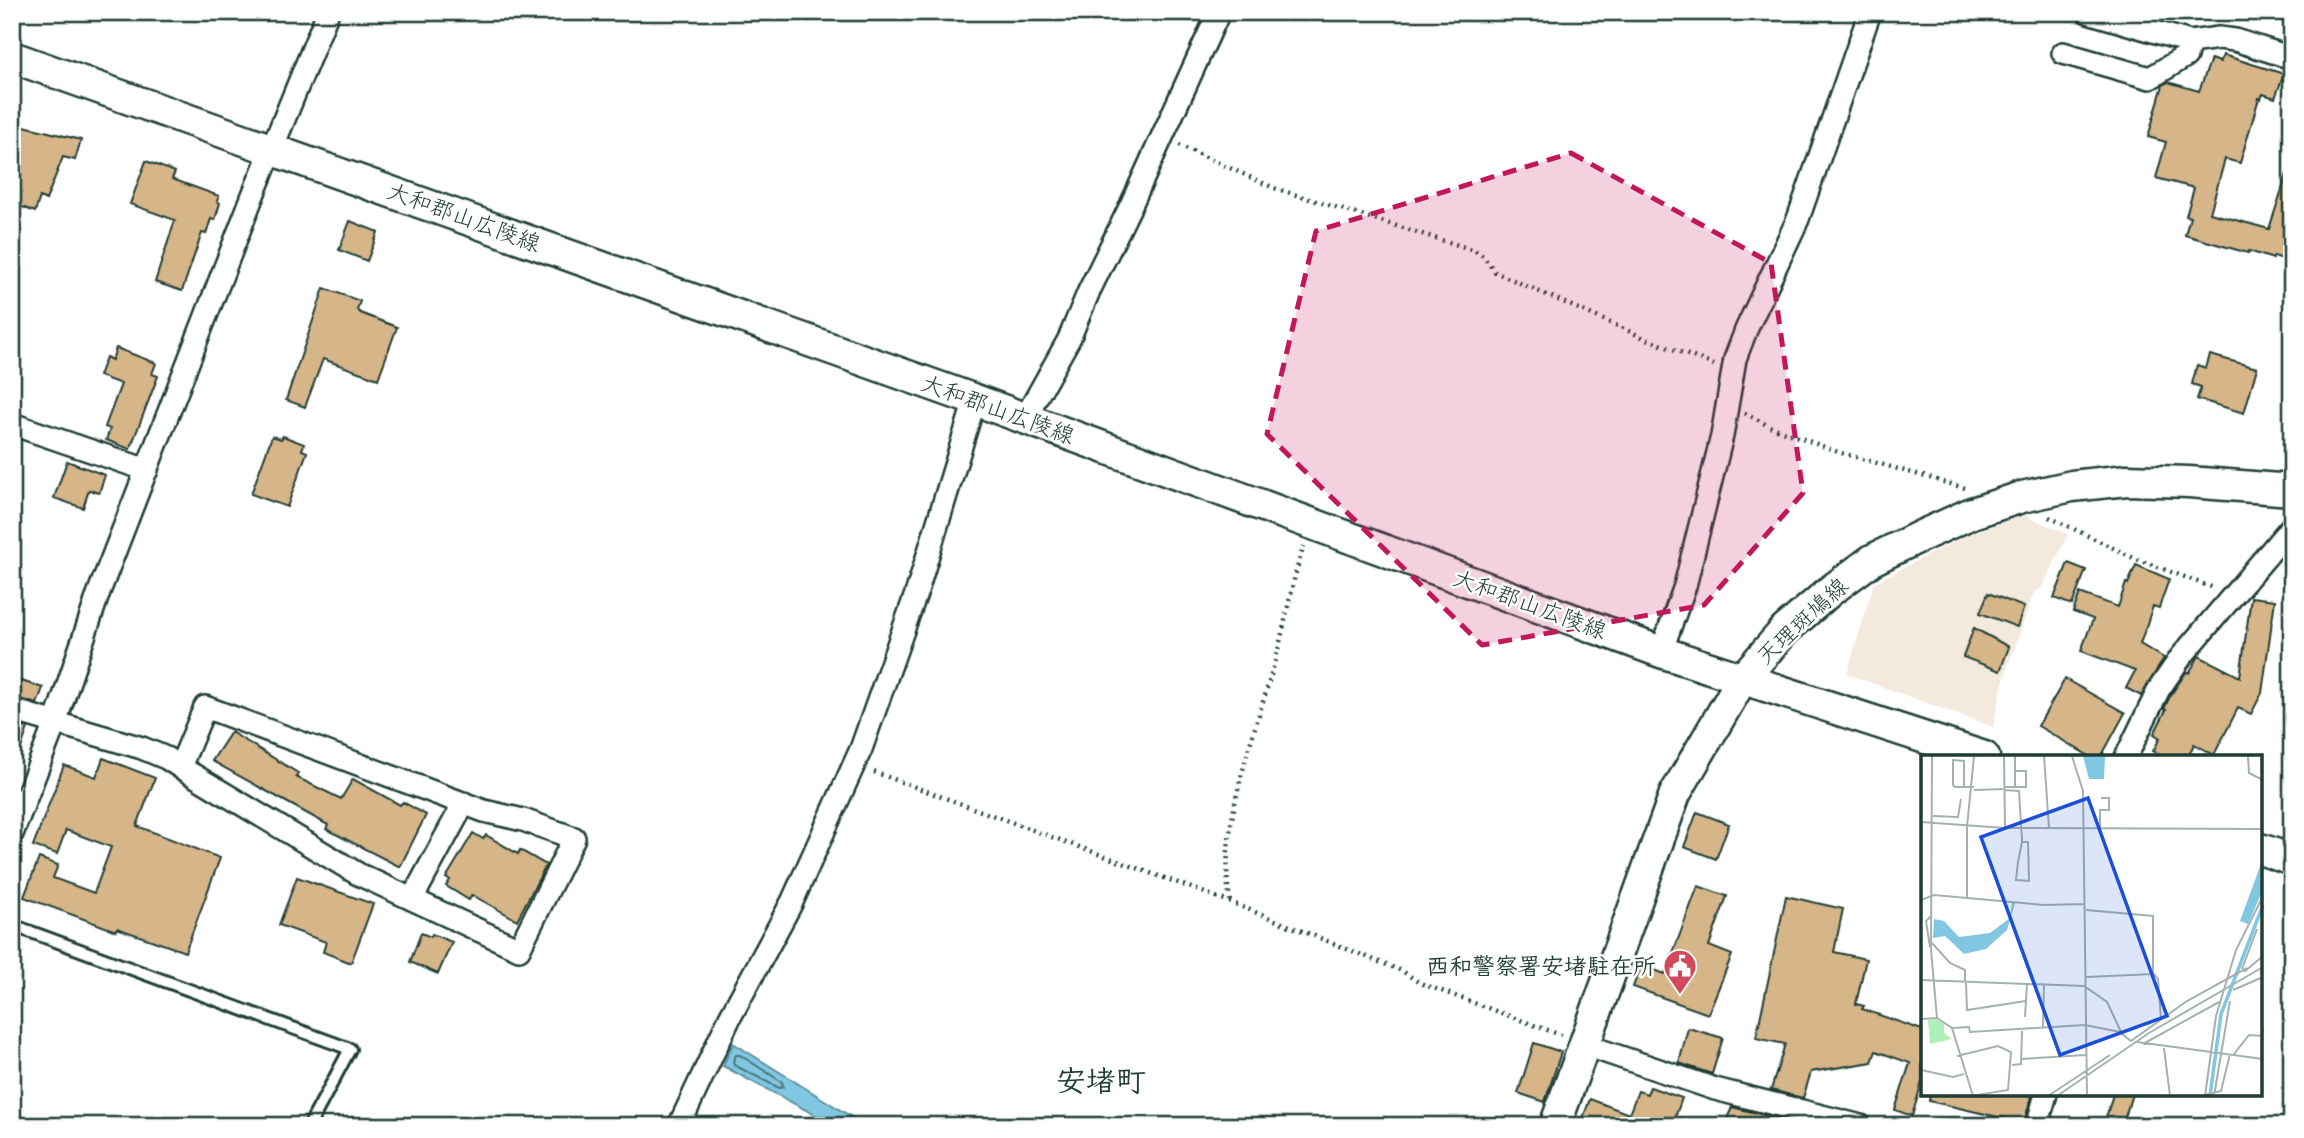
<svg xmlns="http://www.w3.org/2000/svg" width="2304" height="1138" viewBox="0 0 2304 1138" font-family="'Architects Daughter','Klee One',sans-serif">
  <style>
    .built { fill: #f3e9dc }
    .water { fill: #81c7e2; stroke: #5a909c; stroke-width: 2 }
    .lines { fill: none; stroke-linecap: round; stroke-linejoin: round }
    .shore { stroke: #46747a; stroke-width: 2 }
    .building { fill: #d6b589; stroke: #1f3d34; stroke-width: 2 }
    .service-casing { stroke: #1f3d34; stroke-width: 16 }
    .minor-casing { stroke: #1f3d34; stroke-width: 26 }
    .secondary-casing { stroke: #1f3d34; stroke-width: 35 }
    .path { stroke: #1f3d34; stroke-width: 4.5; stroke-dasharray: 2 5; stroke-linecap: butt }
    .service { stroke: #fff; stroke-width: 10 }
    .minor { stroke: #fff; stroke-width: 21 }
    .secondary { stroke: #fff; stroke-width: 30 }
    .marked { fill: #c2185b; fill-opacity: 0.2; stroke: #c2185b; stroke-width: 5; stroke-dasharray: 14 9; stroke-linejoin: round }
    .labels { text-anchor: middle; stroke-width: 5; stroke-linejoin: round; paint-order: stroke }
    .street-label { font-size: 23px; fill: #1f3d34; stroke: #fff }
    .poi-label { font-size: 23px; font-weight: bold; fill: #1f3d34; stroke: #fff; text-anchor: end }
    .district-label { font-size: 30px; font-weight: bold; fill: #1f3d34; stroke: #fff }
    .inset-river { fill: none; stroke: #81c7e2; stroke-width: 3.5 }
    .inset-road { fill: none; stroke: #a5b1ae; stroke-width: 2 }
    .view { fill: #1d4ed8; fill-opacity: 0.15; stroke: #1d4ed8; stroke-width: 3.5 }
    .inset-edge { fill: none; stroke: #1f3d34; stroke-width: 3.5 }
  </style>
  <rect width="100%" height="100%" fill="#fff"/>
  <filter id="ink" filterUnits="userSpaceOnUse"><feTurbulence type="fractalNoise" baseFrequency=".0143" numOctaves="2"/><feDisplacementMap in="SourceGraphic" scale="14" xChannelSelector="R" yChannelSelector="G"/><feConvolveMatrix kernelMatrix="1 2 1 2 8 2 1 2 1" color-interpolation-filters="sRGB"/></filter>
  <g filter="url(#ink)">
    <path class="built" d="M 2024,515 L 2068,534 L 2042,588 L 2034,592 L 2005,675 L 1993,727 L 1847,674 L 1874,583 L 1967,535 Z"/>
    <path class="water" d="M 733,1043 L 866,1126 L 836,1126 L 723,1066 Z"/>
    <g class="lines">
      <path class="shore" d="M 736,1055 L 740,1055 L 782,1082 L 783,1087 L 779,1088 L 734,1065 L 733,1061 Z"/>
    </g>
    <path class="building" d="M 2223,55 L 2284,74 L 2275,98 L 2263,94 L 2261,99 L 2259,98 L 2240,163 L 2225,159 L 2210,213 L 2269,229 L 2288,171 L 2292,172 L 2292,262 L 2274,256 L 2273,259 L 2249,251 L 2248,253 L 2185,235 L 2190,217 L 2186,216 L 2194,188 L 2156,178 L 2166,142 L 2148,137 L 2163,85 L 2168,82 L 2199,91 L 2211,59 L 2220,62 Z
      M 12,123 L 81,140 L 75,160 L 63,157 L 46,200 L 40,197 L 35,212 L 12,203 Z
      M 146,161 L 175,172 L 172,179 L 219,196 L 217,201 L 220,203 L 215,220 L 211,219 L 206,234 L 202,233 L 182,291 L 155,282 L 175,220 L 130,204 Z
      M 350,221 L 378,232 L 367,261 L 339,250 Z
      M 324,288 L 360,301 L 357,310 L 360,313 L 397,327 L 378,379 L 323,359 L 305,407 L 286,400 Z
      M 116,348 L 156,363 L 152,374 L 158,376 L 130,449 L 106,440 L 110,429 L 105,427 L 121,384 L 99,376 L 106,357 L 112,360 Z
      M 2210,355 L 2257,368 L 2244,413 L 2197,399 L 2201,387 L 2192,384 L 2197,365 L 2206,368 Z
      M 272,436 L 281,439 L 283,436 L 304,444 L 302,450 L 307,452 L 287,507 L 251,494 Z
      M 67,461 L 105,475 L 99,493 L 89,490 L 83,508 L 54,498 Z
      M 2068,563 L 2086,570 L 2072,605 L 2054,598 Z
      M 2136,565 L 2169,579 L 2159,608 L 2153,606 L 2140,644 L 2164,658 L 2141,696 L 2126,688 L 2135,671 L 2081,651 L 2093,619 L 2073,612 L 2080,593 L 2118,607 L 2126,583 L 2128,584 Z
      M 1988,593 L 2024,607 L 2017,627 L 1980,613 Z
      M 2251,597 L 2275,600 L 2262,693 L 2251,714 L 2238,708 L 2214,755 L 2194,744 L 2188,757 L 2164,757 L 2153,751 L 2160,738 L 2154,734 L 2166,710 L 2164,709 L 2170,696 L 2187,671 L 2189,673 L 2199,656 L 2240,677 Z
      M 1974,628 L 2009,647 L 2000,671 L 1963,657 Z
      M 12,678 L 43,688 L 37,704 L 12,697 Z
      M 2065,679 L 2125,713 L 2101,757 L 2091,757 L 2038,726 Z
      M 12,724 L 28,728 L 14,767 L 12,766 Z
      M 231,732 L 298,773 L 296,777 L 341,799 L 353,779 L 400,805 L 403,802 L 426,815 L 400,867 L 326,829 L 328,825 L 212,761 Z
      M 103,758 L 155,778 L 137,826 L 220,858 L 185,952 L 117,928 L 116,931 L 24,897 L 39,858 L 58,865 L 53,878 L 94,893 L 111,847 L 66,830 L 57,854 L 33,846 L 64,765 L 96,777 Z
      M 1697,812 L 1729,824 L 1716,859 L 1684,847 Z
      M 473,833 L 483,839 L 486,835 L 518,854 L 520,850 L 546,865 L 517,920 L 472,895 L 469,900 L 446,886 L 450,880 L 446,878 Z
      M 297,877 L 373,904 L 351,963 L 323,952 L 326,942 L 279,925 Z
      M 1698,886 L 1727,896 L 1709,946 L 1732,955 L 1708,1014 L 1633,987 L 1641,965 L 1665,974 Z
      M 1786,896 L 1843,909 L 1834,952 L 1866,959 L 1856,1004 L 1864,1006 L 1862,1009 L 1922,1030 L 1922,1082 L 1912,1116 L 1895,1110 L 1910,1063 L 1876,1051 L 1872,1062 L 1811,1072 L 1803,1098 L 1771,1090 L 1785,1044 L 1756,1038 Z
      M 421,933 L 431,937 L 432,934 L 452,942 L 438,974 L 410,962 Z
      M 1688,1028 L 1723,1038 L 1712,1074 L 1679,1063 Z
      M 1534,1043 L 1561,1052 L 1545,1102 L 1518,1093 Z
      M 1650,1087 L 1682,1098 L 1672,1126 L 1603,1126 L 1583,1118 L 1590,1099 L 1629,1114 L 1638,1091 L 1647,1094 Z
      M 1930,1094 L 2032,1094 L 2024,1123 L 1929,1101 Z
      M 2113,1094 L 2132,1094 L 2123,1124 L 2106,1118 Z
      M 1732,1107 L 1795,1123 L 1794,1126 L 1724,1126 Z"/>
    <g class="lines">
      <defs>
        <path id="service" d="M 12,925 L 350,1049 L 309,1126"/>
        <path id="minor" d="M 2088,12 L 2190,42 L 2219,38 L 2235,40 L 2292,58
          M 2063,53 L 2150,78 L 2186,56 L 2190,42
          M 1025,418 L 1069,339 L 1089,291 L 1131,205 L 1219,12
          M 12,424 L 147,470
          M 1661,652 L 1685,586 L 1722,436 L 1735,359 L 1746,330 L 1798,219 L 1870,12
          M 12,710 L 142,748 L 166,758 L 180,767 L 358,874 L 519,949 L 574,838 L 523,820 L 484,811 L 205,707 L 180,767
          M 2126,757 L 2159,689 L 2181,657 L 2292,526
          M 12,834 L 55,723 L 99,592 L 253,195 L 328,12
          M 412,899 L 464,803
          M 1585,1045 L 1715,1089 L 1861,1126
          M 679,1126 L 730,1017 L 792,902 L 861,749 L 917,591 L 975,400
          M 2037,1126 L 2046,1094"/>
        <path id="secondary" d="M 12,57 L 975,400 L 1661,652 L 1984,757
          M 2260,849 L 2292,860
          M 1555,1126 L 1675,794 L 1742,679 L 1785,630 L 1830,591 L 1872,560 L 1919,537 L 1972,513 L 2022,497 L 2072,486 L 2127,480 L 2189,482 L 2292,490"/>
      </defs>
      <use href="#service" class="service-casing"/>
      <use href="#minor" class="minor-casing"/>
      <use href="#secondary" class="secondary-casing"/>
      <path class="path" d="M 1179,145 L 1274,188 L 1474,250 L 1483,256 L 1495,272 L 1649,340 L 1714,365
        M 1745,413 L 1769,426 L 1838,452 L 1965,488
        M 2049,517 L 2134,558 L 2214,588
        M 874,772 L 1230,902 L 1402,971 L 1420,983 L 1561,1035
        M 1230,901 C 1216,827 1259,723 1278,650 C 1287,616 1292,579 1304,546"/>
      <use href="#service" class="service"/>
      <use href="#minor" class="minor"/>
      <use href="#secondary" class="secondary"/>
    </g>
  </g>
  <path class="marked" d="M 1571,153 L 1771,263 L 1803,493 L 1704,605 L 1482,645 L 1267,434 L 1316,231 Z"/>
  <defs>
    <symbol id="civic-pin" viewBox="-11 -11 22 30"><path d="M0 17L-7.5 6A9.5 9.5 0 1 1 7.5 6Z" fill="#d1495b" stroke="#fff"/><path d="M-.6-6.5H3V-4.5H.6V-3L4-1V1h2V6H-6V1h2V-1L-.6-3ZM-1.2 2.5V6h2.4V2.5Z" fill="#fff"/></symbol>
  </defs>
  <g fill-rule="evenodd">
    <use href="#civic-pin" x="1661" y="947" width="38" height="52"/>
  </g>
  <g class="labels">
    <g class="street-label">
      <text transform="translate(464 217) rotate(20)" y="8">大和郡山広陵線</text>
      <text transform="translate(998 409) rotate(20)" y="8">大和郡山広陵線</text>
      <text transform="translate(1530 604) rotate(20)" y="8">大和郡山広陵線</text>
      <text transform="translate(1802 621) rotate(-43)" y="8">天理斑鳩線</text>
    </g>
    <g class="poi-label">
      <text x="1656" y="974">西和警察署安堵駐在所</text>
    </g>
    <g class="district-label">
      <text x="1101" y="1091">安堵町</text>
    </g>
  </g>
  <g transform="translate(1921 755)">
    <rect width="341" height="341" fill="#fff"/>
    <path d="M 15,264 L 23,269 L 23,278 L 31,284 L 9,289 L 7,265 Z" fill="#aef0b9"/>
    <path d="M 162,1 L 184,1 L 183,24 L 168,24 ZM 341,106 L 341,137 L 327,169 L 319,166 ZM 91,148 L 94,148 L 86,175 L 65,194 L 43,199 L 24,181 L 12,183 L 13,164 L 23,166 L 38,182 L 69,178 L 89,163 Z" fill="#81c7e2"/>
    <path class="inset-river" d="M 289,341 L 300,259 L 342,150"/>
    <path class="inset-road" d="M 11,1 L 10,195 L 16,263M 83,1 L 84,72M 94,1 L 94,32M 123,1 L 128,73M 151,1 L 162,36 L 166,341M 327,1 L 328,18 L 342,25M 43,32 L 43,6 L 32,5 L 32,30 L 34,32 L 53,32M 83,32 L 105,32 L 105,16 L 94,16M 53,35 L 82,34M 83,35 L 98,36 L 101,85 L 101,87 L 97,107 L 95,125 L 108,126 L 107,87 L 101,87M 12,61 L 37,62 L 40,44M 0,67 L 84,73 L 342,74M 179,74 L 179,55 L 188,55 L 188,43 L 180,43M 46,142 L 46,72 L 53,1M 0,145 L 13,140 L 123,150 L 163,149M 165,155 L 232,161 L 232,218 L 237,224 L 240,264M 11,188 L 29,208 L 44,215 L 44,226M 9,192 L 5,166 L 11,160M 321,214 L 336,174M 323,217 L 342,201M 165,222 L 233,219M 0,225 L 163,231 L 186,247 L 201,279 L 210,286 L 266,246 L 326,213M 45,228 L 46,255 L 105,246M 312,235 L 342,222M 104,262 L 106,229M 0,264 L 16,263 L 31,273 L 48,272 L 49,277 L 164,270 L 199,277M 31,273 L 52,341M 122,274 L 123,229M 216,287 L 342,304M 222,289 L 298,247M 243,293 L 249,341M 313,299 L 328,280 L 341,281 L 342,273M 36,301 L 77,291 L 90,297 L 87,335 L 50,341M 100,304 L 165,300M 91,310 L 100,309 L 101,276M 0,315 L 32,322 L 43,319M 284,340 L 300,336 L 309,299M 127,341 L 189,300M 136,341 L 228,278 L 342,212M 284,341 L 295,261 L 315,195 L 342,141M 293,341 L 309,246"/>
    <path class="view" d="M 167,43 L 246,261 L 139,300 L 60,82 Z"/>
    <rect width="341" height="341" class="inset-edge"/>
  </g>
  <rect width="2304" height="1138" fill="none" stroke="#fff" stroke-width="42"/>
  <rect x="21" y="21" width="2262" height="1096" fill="none" stroke="#1f3d34" stroke-width="2.5" filter="url(#ink)"/>
</svg>
